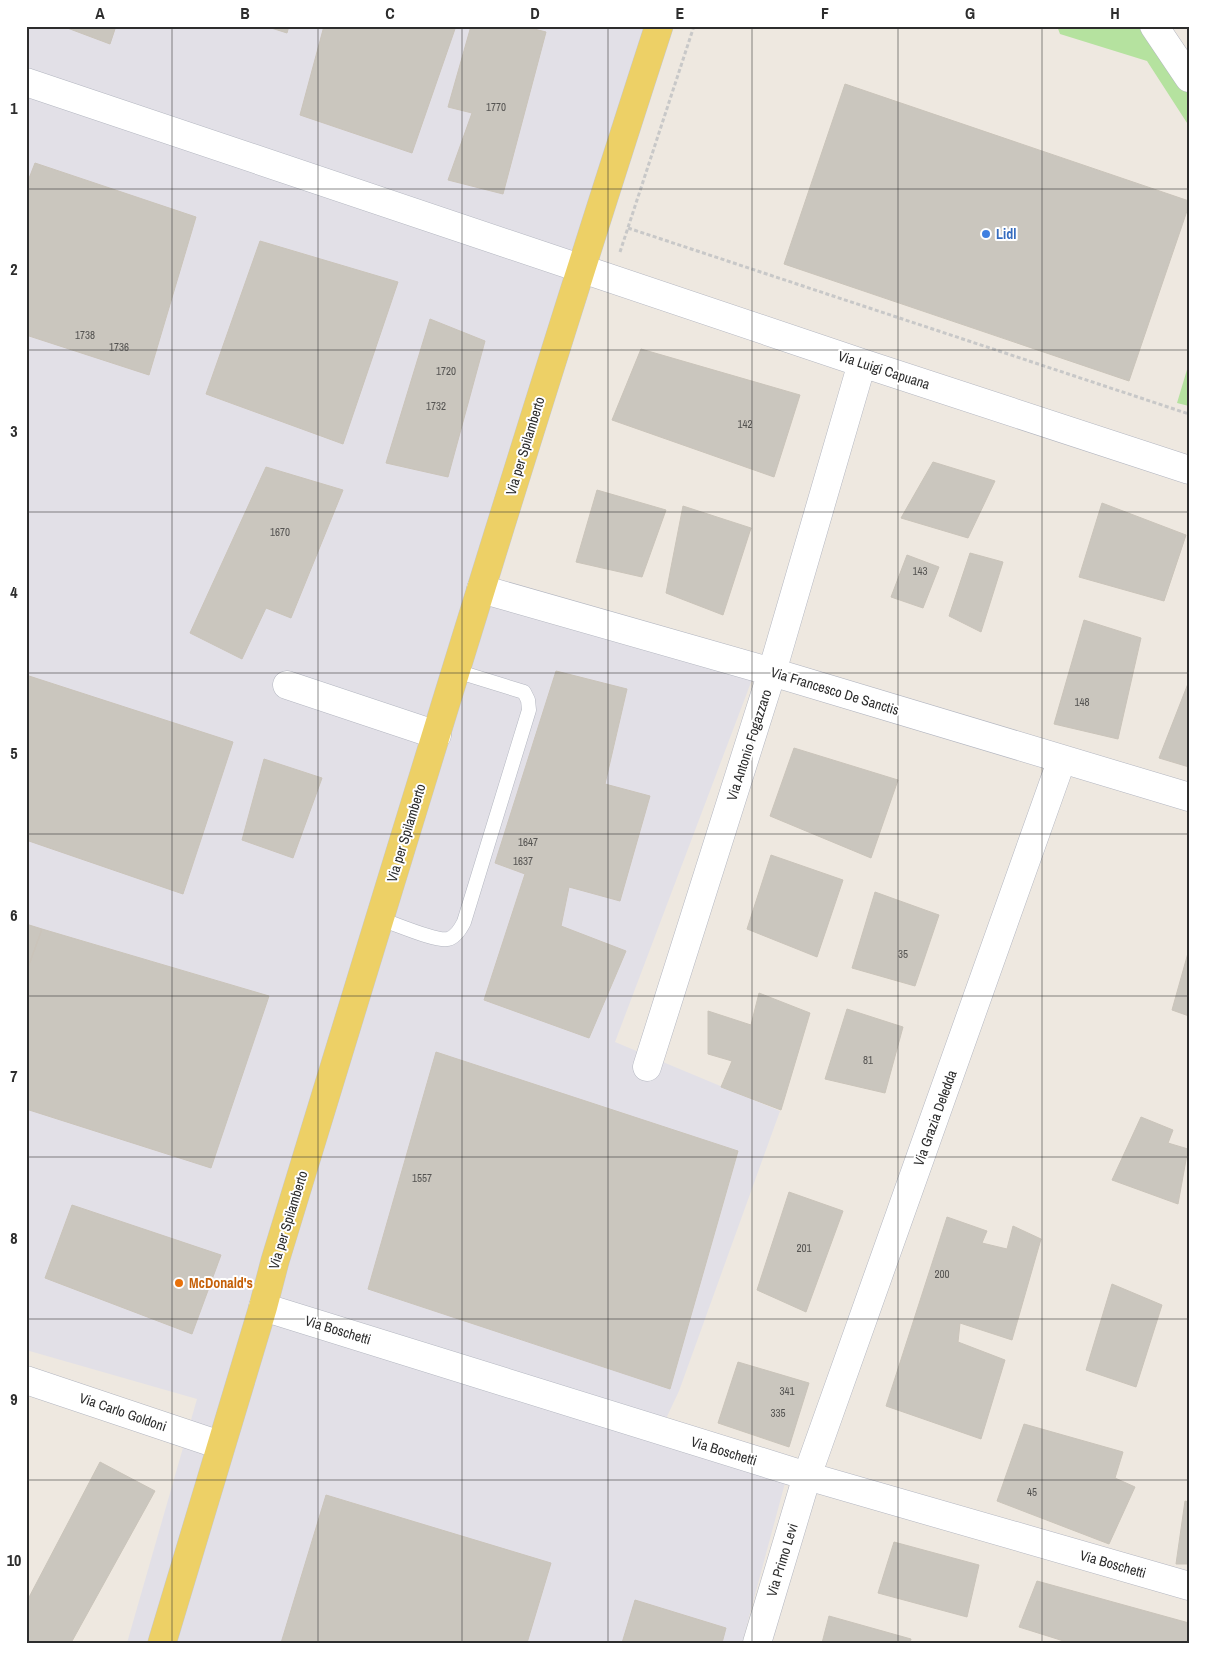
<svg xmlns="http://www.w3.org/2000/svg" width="1215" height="1669" viewBox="0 0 1215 1669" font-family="'Archivo Narrow',sans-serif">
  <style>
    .industrial { fill: #e2e0e7 }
    .green { fill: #b5e29f }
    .building { fill: #cac6be; stroke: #cac4ba }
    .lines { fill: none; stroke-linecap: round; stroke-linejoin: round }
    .lane-casing { stroke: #b3b6c0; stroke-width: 15 }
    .street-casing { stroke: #b3b6c0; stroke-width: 29 }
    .primary-casing { stroke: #c8c8c8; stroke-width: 29 }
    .path { stroke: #c8c8c8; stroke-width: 3; stroke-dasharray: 4 2.5; stroke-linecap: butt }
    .lane { stroke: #fff; stroke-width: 14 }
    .street { stroke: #fff; stroke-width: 28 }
    .primary { stroke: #edd066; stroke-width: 28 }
    .grid { fill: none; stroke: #2d2d2d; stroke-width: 1; stroke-opacity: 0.55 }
    .shop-dot { fill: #3f7fe0; stroke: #fff; stroke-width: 2 }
    .food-dot { fill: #e8710a; stroke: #fff; stroke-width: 2 }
    .labels { text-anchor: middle; stroke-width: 4; stroke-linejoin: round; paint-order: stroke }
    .number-label { font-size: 11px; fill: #545351 }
    .shop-label { font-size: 14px; font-weight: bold; fill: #366cbe; stroke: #fff; text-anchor: start }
    .street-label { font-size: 14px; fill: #2d2d2d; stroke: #fff }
    .food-label { font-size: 14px; font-weight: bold; fill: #c56008; stroke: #fff; text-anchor: start }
    .neatline { fill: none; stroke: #2d2d2d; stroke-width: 2 }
    .grid-label { font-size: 16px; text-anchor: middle; font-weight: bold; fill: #2d2d2d }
  </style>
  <rect width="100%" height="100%" fill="#eee8e0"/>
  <path class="industrial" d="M 26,26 L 660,26 L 487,586 L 756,669 L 615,1042 L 780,1111 L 679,1391 L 663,1425 L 785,1483 L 742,1643 L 127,1643 L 197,1399 L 26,1350 Z"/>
  <path class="green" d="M 1057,26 L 1143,26 L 1189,90 L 1189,126 L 1147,61 L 1060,34 Z
    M 1189,363 L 1189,406 L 1177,403 Z"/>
  <path class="building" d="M 62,26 L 116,26 L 110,44 Z
    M 265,26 L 289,26 L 287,33 Z
    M 324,26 L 456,26 L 412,153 L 300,115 Z
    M 471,26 L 523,26 L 546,32 L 503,194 L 448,180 L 472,113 L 448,107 Z
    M 845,84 L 1189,201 L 1189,205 L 1129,381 L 784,264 Z
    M 35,163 L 196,217 L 149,375 L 26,335 L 26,186 Z
    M 260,241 L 398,282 L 343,444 L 206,394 Z
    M 430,319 L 485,341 L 448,477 L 386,463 Z
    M 641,349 L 800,395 L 774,477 L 612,420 Z
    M 933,462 L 995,481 L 968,538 L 901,518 Z
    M 266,467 L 343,490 L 291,618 L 266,608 L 242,659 L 190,633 Z
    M 597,490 L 666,510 L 642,577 L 576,562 Z
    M 1102,503 L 1186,535 L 1164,601 L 1079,577 Z
    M 683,506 L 751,528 L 723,615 L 666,593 Z
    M 970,553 L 1003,562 L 981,632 L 949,616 Z
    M 907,555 L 939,567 L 923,608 L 891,597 Z
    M 1084,620 L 1141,638 L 1118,739 L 1054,724 Z
    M 556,671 L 627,689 L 605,784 L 650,796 L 620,901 L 569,887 L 561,926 L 626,951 L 589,1038 L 484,1000 L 525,874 L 495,863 Z
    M 29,676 L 233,742 L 183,894 L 26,840 L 26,685 Z
    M 1189,681 L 1189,767 L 1159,758 Z
    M 794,748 L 898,780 L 871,858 L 770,816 Z
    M 264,759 L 322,778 L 293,858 L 242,840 Z
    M 771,855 L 843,880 L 817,957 L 747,929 Z
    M 875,892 L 939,915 L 915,986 L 852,968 Z
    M 26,924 L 42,929 L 26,973 Z
    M 42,929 L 269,996 L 211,1168 L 26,1109 L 26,973 Z
    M 1188,953 L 1189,954 L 1189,1016 L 1172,1010 Z
    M 759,993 L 810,1013 L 781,1110 L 721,1087 L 732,1061 L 708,1054 L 708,1011 L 751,1025 Z
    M 847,1009 L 903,1027 L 885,1093 L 825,1079 Z
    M 436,1052 L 738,1151 L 670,1389 L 368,1289 Z
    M 1141,1117 L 1173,1130 L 1168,1143 L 1188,1149 L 1178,1204 L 1112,1180 Z
    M 789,1192 L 843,1211 L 806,1312 L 757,1290 Z
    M 72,1205 L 221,1255 L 192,1334 L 45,1278 Z
    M 947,1217 L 987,1231 L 982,1243 L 1007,1249 L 1013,1226 L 1041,1239 L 1012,1340 L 960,1323 L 958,1342 L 1005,1360 L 981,1439 L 886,1406 Z
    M 1112,1284 L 1162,1305 L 1136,1387 L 1086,1370 Z
    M 738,1362 L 809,1383 L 789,1447 L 718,1423 Z
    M 1024,1424 L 1123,1452 L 1115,1478 L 1135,1487 L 1109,1544 L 997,1501 Z
    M 100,1462 L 155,1491 L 71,1643 L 26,1643 L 26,1603 Z
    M 326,1495 L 551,1563 L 527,1643 L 281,1643 Z
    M 1185,1501 L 1189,1502 L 1189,1564 L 1176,1564 Z
    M 894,1542 L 979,1565 L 967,1617 L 878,1593 Z
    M 1037,1581 L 1189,1623 L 1189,1643 L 1070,1643 L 1019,1627 Z
    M 635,1600 L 726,1628 L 722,1643 L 622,1643 Z
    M 829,1616 L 911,1639 L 910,1643 L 822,1643 Z"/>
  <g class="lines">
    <defs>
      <path id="lane" d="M 380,919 C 394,923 436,942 448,939 C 456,937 461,928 464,922 L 529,710 L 528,700 L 524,692 L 456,671"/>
      <path id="street" d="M 1154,26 L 1189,78
        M 26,82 L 862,363 L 1189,470
        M 481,589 L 772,672 L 1189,797
        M 287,685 L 437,735
        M 647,1067 L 772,672 L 862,363
        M 263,1307 L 807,1476 L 1189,1586
        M 26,1380 L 220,1445
        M 757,1643 L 807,1476 L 1062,759"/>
      <path id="primary" d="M 162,1643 L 263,1307 L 275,1261 C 401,849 526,436 659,26"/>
    </defs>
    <use href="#lane" class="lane-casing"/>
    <use href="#street" class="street-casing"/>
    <use href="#primary" class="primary-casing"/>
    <path class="path" d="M 628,228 L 1189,414
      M 620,252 L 694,26"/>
    <use href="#lane" class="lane"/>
    <use href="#street" class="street"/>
    <use href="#primary" class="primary"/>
  </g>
  <path class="grid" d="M 172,26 L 172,1643M 318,26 L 318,1643M 462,26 L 462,1643M 608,26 L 608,1643M 752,26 L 752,1643M 898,26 L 898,1643M 1042,26 L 1042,1643M 26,189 L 1189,189M 26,350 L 1189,350M 26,512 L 1189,512M 26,673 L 1189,673M 26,834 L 1189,834M 26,996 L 1189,996M 26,1157 L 1189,1157M 26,1319 L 1189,1319M 26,1480 L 1189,1480"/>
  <circle class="shop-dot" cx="986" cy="234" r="5"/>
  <circle class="food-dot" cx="179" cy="1283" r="5"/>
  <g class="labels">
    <g class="number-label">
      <text x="496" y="111">1770</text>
      <text x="85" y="339">1738</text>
      <text x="119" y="351">1736</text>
      <text x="446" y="375">1720</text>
      <text x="436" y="410">1732</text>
      <text x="745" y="428">142</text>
      <text x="280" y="536">1670</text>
      <text x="920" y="575">143</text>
      <text x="1082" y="706">148</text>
      <text x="528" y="846">1647</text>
      <text x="523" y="865">1637</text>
      <text x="903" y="958">35</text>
      <text x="868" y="1064">81</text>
      <text x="422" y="1182">1557</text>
      <text x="804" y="1252">201</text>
      <text x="942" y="1278">200</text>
      <text x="787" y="1395">341</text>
      <text x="778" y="1417">335</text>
      <text x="1032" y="1496">45</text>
    </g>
    <g class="shop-label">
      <text x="996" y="239">Lidl</text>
    </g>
    <g class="street-label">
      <text transform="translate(884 370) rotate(18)" y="5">Via Luigi Capuana</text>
      <text transform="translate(525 446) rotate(-73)" y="5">Via per Spilamberto</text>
      <text transform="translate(835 691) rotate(17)" y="5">Via Francesco De Sanctis</text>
      <text transform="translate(749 745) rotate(-72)" y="5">Via Antonio Fogazzaro</text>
      <text transform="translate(406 833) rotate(-73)" y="5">Via per Spilamberto</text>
      <text transform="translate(935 1118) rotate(-70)" y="5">Via Grazia Deledda</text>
      <text transform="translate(288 1220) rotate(-73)" y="5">Via per Spilamberto</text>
      <text transform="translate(338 1330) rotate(17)" y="5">Via Boschetti</text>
      <text transform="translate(123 1412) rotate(19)" y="5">Via Carlo Goldoni</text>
      <text transform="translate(724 1451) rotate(17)" y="5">Via Boschetti</text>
      <text transform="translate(782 1560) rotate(-73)" y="5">Via Primo Levi</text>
      <text transform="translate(1113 1564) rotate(16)" y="5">Via Boschetti</text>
    </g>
    <g class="food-label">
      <text x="189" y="1288">McDonald's</text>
    </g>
  </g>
  <rect width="1215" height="1669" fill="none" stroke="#ffffff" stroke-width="55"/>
  <rect x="28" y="28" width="1160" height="1614" class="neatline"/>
  <g class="grid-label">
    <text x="100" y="19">A</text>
    <text x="245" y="19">B</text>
    <text x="390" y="19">C</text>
    <text x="535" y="19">D</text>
    <text x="680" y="19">E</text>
    <text x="825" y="19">F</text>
    <text x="970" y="19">G</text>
    <text x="1115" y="19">H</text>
    <text x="14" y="114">1</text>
    <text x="14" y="275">2</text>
    <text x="14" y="437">3</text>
    <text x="14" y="598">4</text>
    <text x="14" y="759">5</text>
    <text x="14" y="921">6</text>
    <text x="14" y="1082">7</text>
    <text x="14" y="1244">8</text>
    <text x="14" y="1405">9</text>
    <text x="14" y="1566">10</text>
  </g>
</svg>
